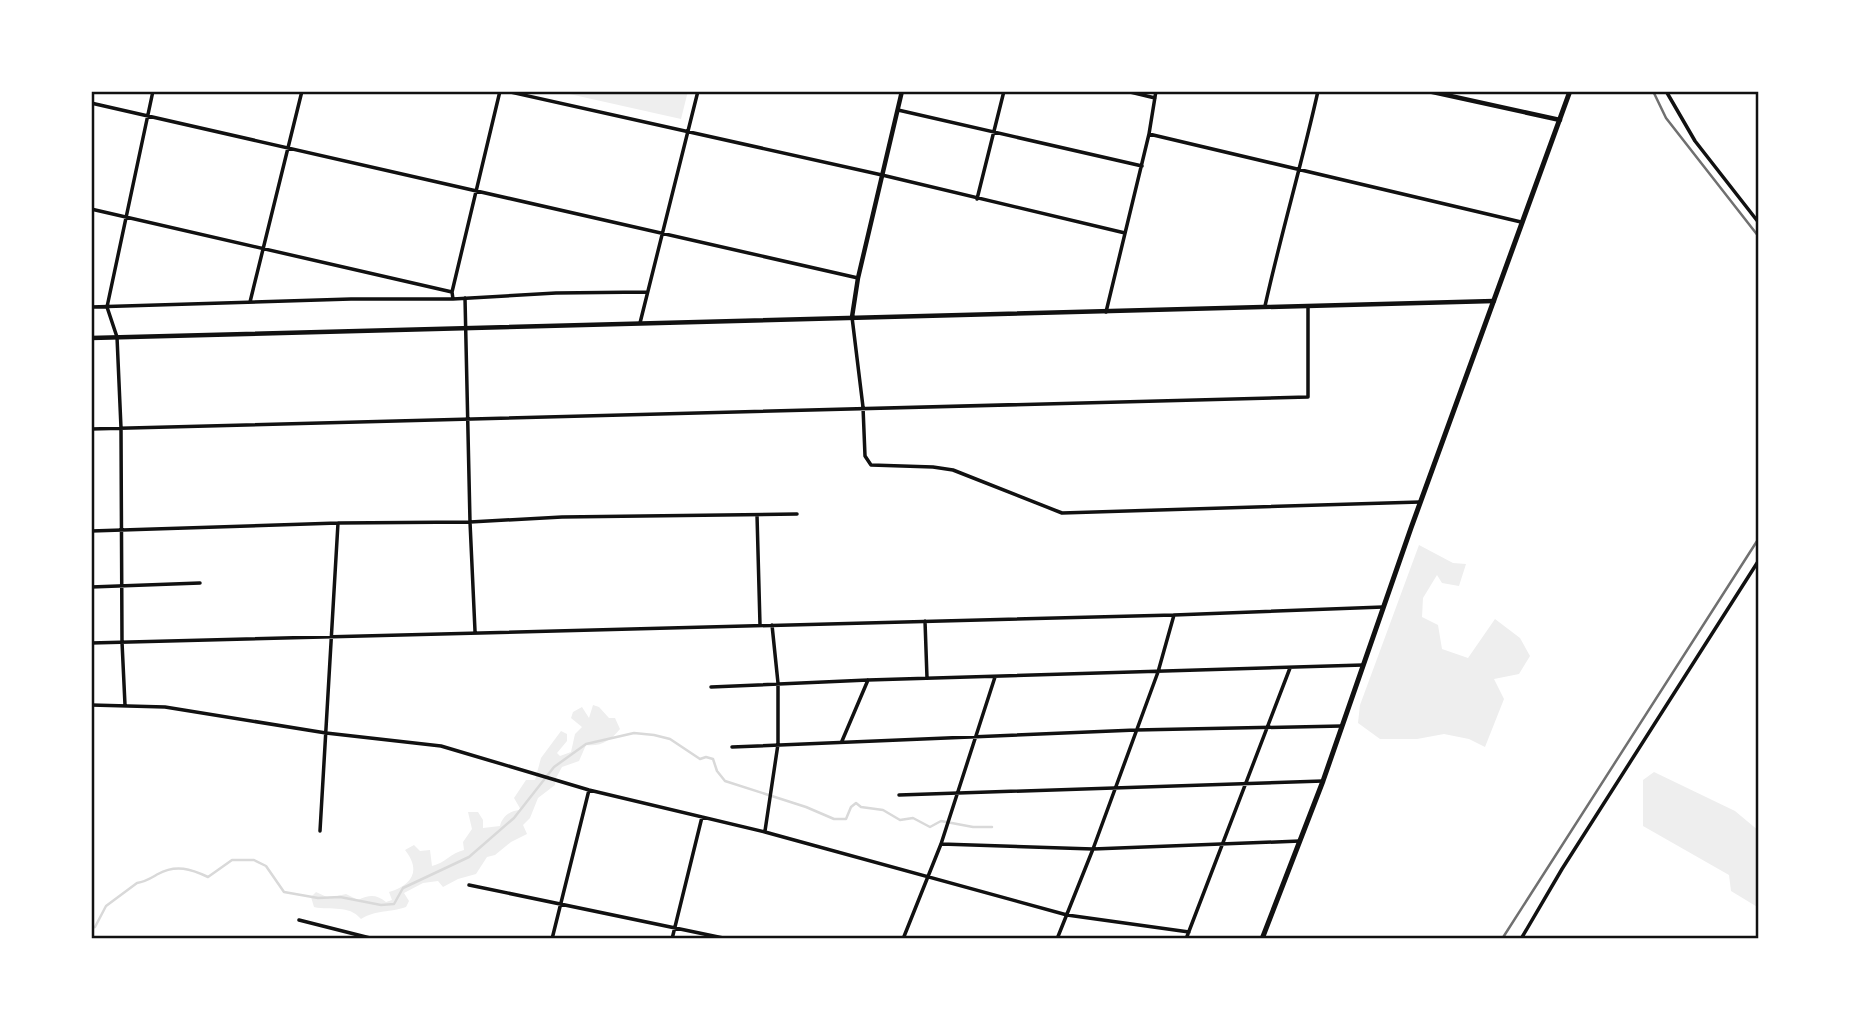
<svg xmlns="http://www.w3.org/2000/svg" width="1850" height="1030" viewBox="0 0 1850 1030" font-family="'Public Sans',sans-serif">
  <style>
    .green { fill: #eee }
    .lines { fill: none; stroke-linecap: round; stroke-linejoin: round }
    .stream { stroke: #d9d9d9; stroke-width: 2.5 }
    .minor { stroke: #111; stroke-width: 3.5 }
    .tertiary { stroke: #111; stroke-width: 4.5 }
    .secondary { stroke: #111; stroke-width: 5 }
    .rail { stroke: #707070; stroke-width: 2.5 }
    .neatline { fill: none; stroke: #111; stroke-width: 2.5 }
  </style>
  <rect width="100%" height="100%" fill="#fff"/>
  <path class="green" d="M 556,91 L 688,91 L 681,119 Z
    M 1419,545 L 1453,563 L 1466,564 L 1459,586 L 1442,583 L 1437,575 L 1423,598 L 1422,617 L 1438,625 L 1442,649 L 1468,658 L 1495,619 L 1520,638 L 1530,656 L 1519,674 L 1494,679 L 1504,699 L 1485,747 L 1469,739 L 1444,734 L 1417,739 L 1380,739 L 1358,723 L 1360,705 Z
    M 593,705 L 599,707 L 609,718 L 615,718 L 620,729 C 611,740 601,747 586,745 L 579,761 L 562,767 L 556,778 L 555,785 L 538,798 L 530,818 L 523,825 L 527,834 L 511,842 L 495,855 L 487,857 L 476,874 L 458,879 L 443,887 L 438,881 L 423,883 L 404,893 L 409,901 L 406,907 C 389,913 378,909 361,919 C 348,904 332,911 314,907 L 311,897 L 316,892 L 329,898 L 346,894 L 358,900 C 369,895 376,894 386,902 L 392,900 L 389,892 C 413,885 421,870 405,850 L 414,845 L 420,851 L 430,850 L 432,866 C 445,863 451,853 464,850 L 463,842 L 472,829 L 468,812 L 478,812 L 483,820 L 483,828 L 500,826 C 502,816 511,810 521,810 L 514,798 L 526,780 L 535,780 L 541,758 L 561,731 L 567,734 L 567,741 L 557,753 L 560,756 L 571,752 L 575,734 L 582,727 L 571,718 L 573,712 L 582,707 L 589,718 Z
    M 1654,772 L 1735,811 L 1759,831 L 1759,908 L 1731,891 L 1729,875 L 1643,826 L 1643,780 Z"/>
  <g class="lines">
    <path class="stream" d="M 91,928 L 95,927 L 106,906 L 137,883 C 145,882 151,878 158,874 C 176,864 191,869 208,877 L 232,860 L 254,860 L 266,866 L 284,892 L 318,898 L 340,897 L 381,905 L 394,904 L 403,888 L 469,857 L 514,818 L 554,767 L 586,744 L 634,733 L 654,735 L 670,739 L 700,759 L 706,757 L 713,759 L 717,771 L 725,781 L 806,807 L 834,819 L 846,819 L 851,807 L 856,803 L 861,807 L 883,810 L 900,820 L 913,818 L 930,827 L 941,821 L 973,827 L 992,827"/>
    <path class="minor" d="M 506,91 L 882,175 L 1125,233
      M 1126,91 L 1155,98
      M 1666,91 L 1695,141 L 1759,223
      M 91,103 L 858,278
      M 898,110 L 1142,166
      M 1149,134 L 1521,222
      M 977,199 L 1004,91
      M 91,209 L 452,292
      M 465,298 L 470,522 L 475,631
      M 453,299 L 452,292 L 500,91
      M 250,302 L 302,91
      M 1265,306 C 1281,234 1302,163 1318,91
      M 91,307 L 351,299 L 453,299 L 556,293 L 647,292
      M 1106,312 L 1149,134 L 1156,91
      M 852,317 L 863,407 L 865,456 L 871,465 L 933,467 L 953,470 L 1062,513 L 1420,502
      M 640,323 L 698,91
      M 91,429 L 1308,397 L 1308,306
      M 757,515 L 760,625
      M 91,531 L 338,523 L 470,522 L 562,517 L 797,514
      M 91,587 L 200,583
      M 925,621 L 927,678
      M 91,643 L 1174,615 L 1383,607
      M 711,687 L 868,680 L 1363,665
      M 91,705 L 165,707 L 326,733 L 441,746 L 589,790 L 765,832 L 1067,915 L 1189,932
      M 125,705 L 122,642 L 121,428 L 117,337 L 107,307 L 153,91
      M 842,741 L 868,680
      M 732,747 L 1136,730 L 1342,726
      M 899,795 L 1323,781
      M 320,831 L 338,523
      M 765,831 L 778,744 L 778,683 L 772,625
      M 941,844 L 1093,849 L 1300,841
      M 469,885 L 728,939
      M 299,920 L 374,939
      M 552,939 L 589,790
      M 672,939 L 702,817
      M 903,939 L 941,844 L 995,677
      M 1057,939 L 1093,849 L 1158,672 L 1174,615
      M 1186,939 L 1290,668
      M 1521,939 L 1562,869 L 1759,560"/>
    <path class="tertiary" d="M 1428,91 L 1560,120
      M 852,317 L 858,278 L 902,91
      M 91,338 L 1494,301"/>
    <path class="secondary" d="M 1262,939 L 1323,781 L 1411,528 L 1570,91"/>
    <path class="rail" d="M 1653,91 L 1666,118 L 1759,237
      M 1502,939 L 1759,538"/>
  </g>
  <rect width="1850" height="1030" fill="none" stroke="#ffffff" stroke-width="186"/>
  <rect x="93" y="93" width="1664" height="844" class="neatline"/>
</svg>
